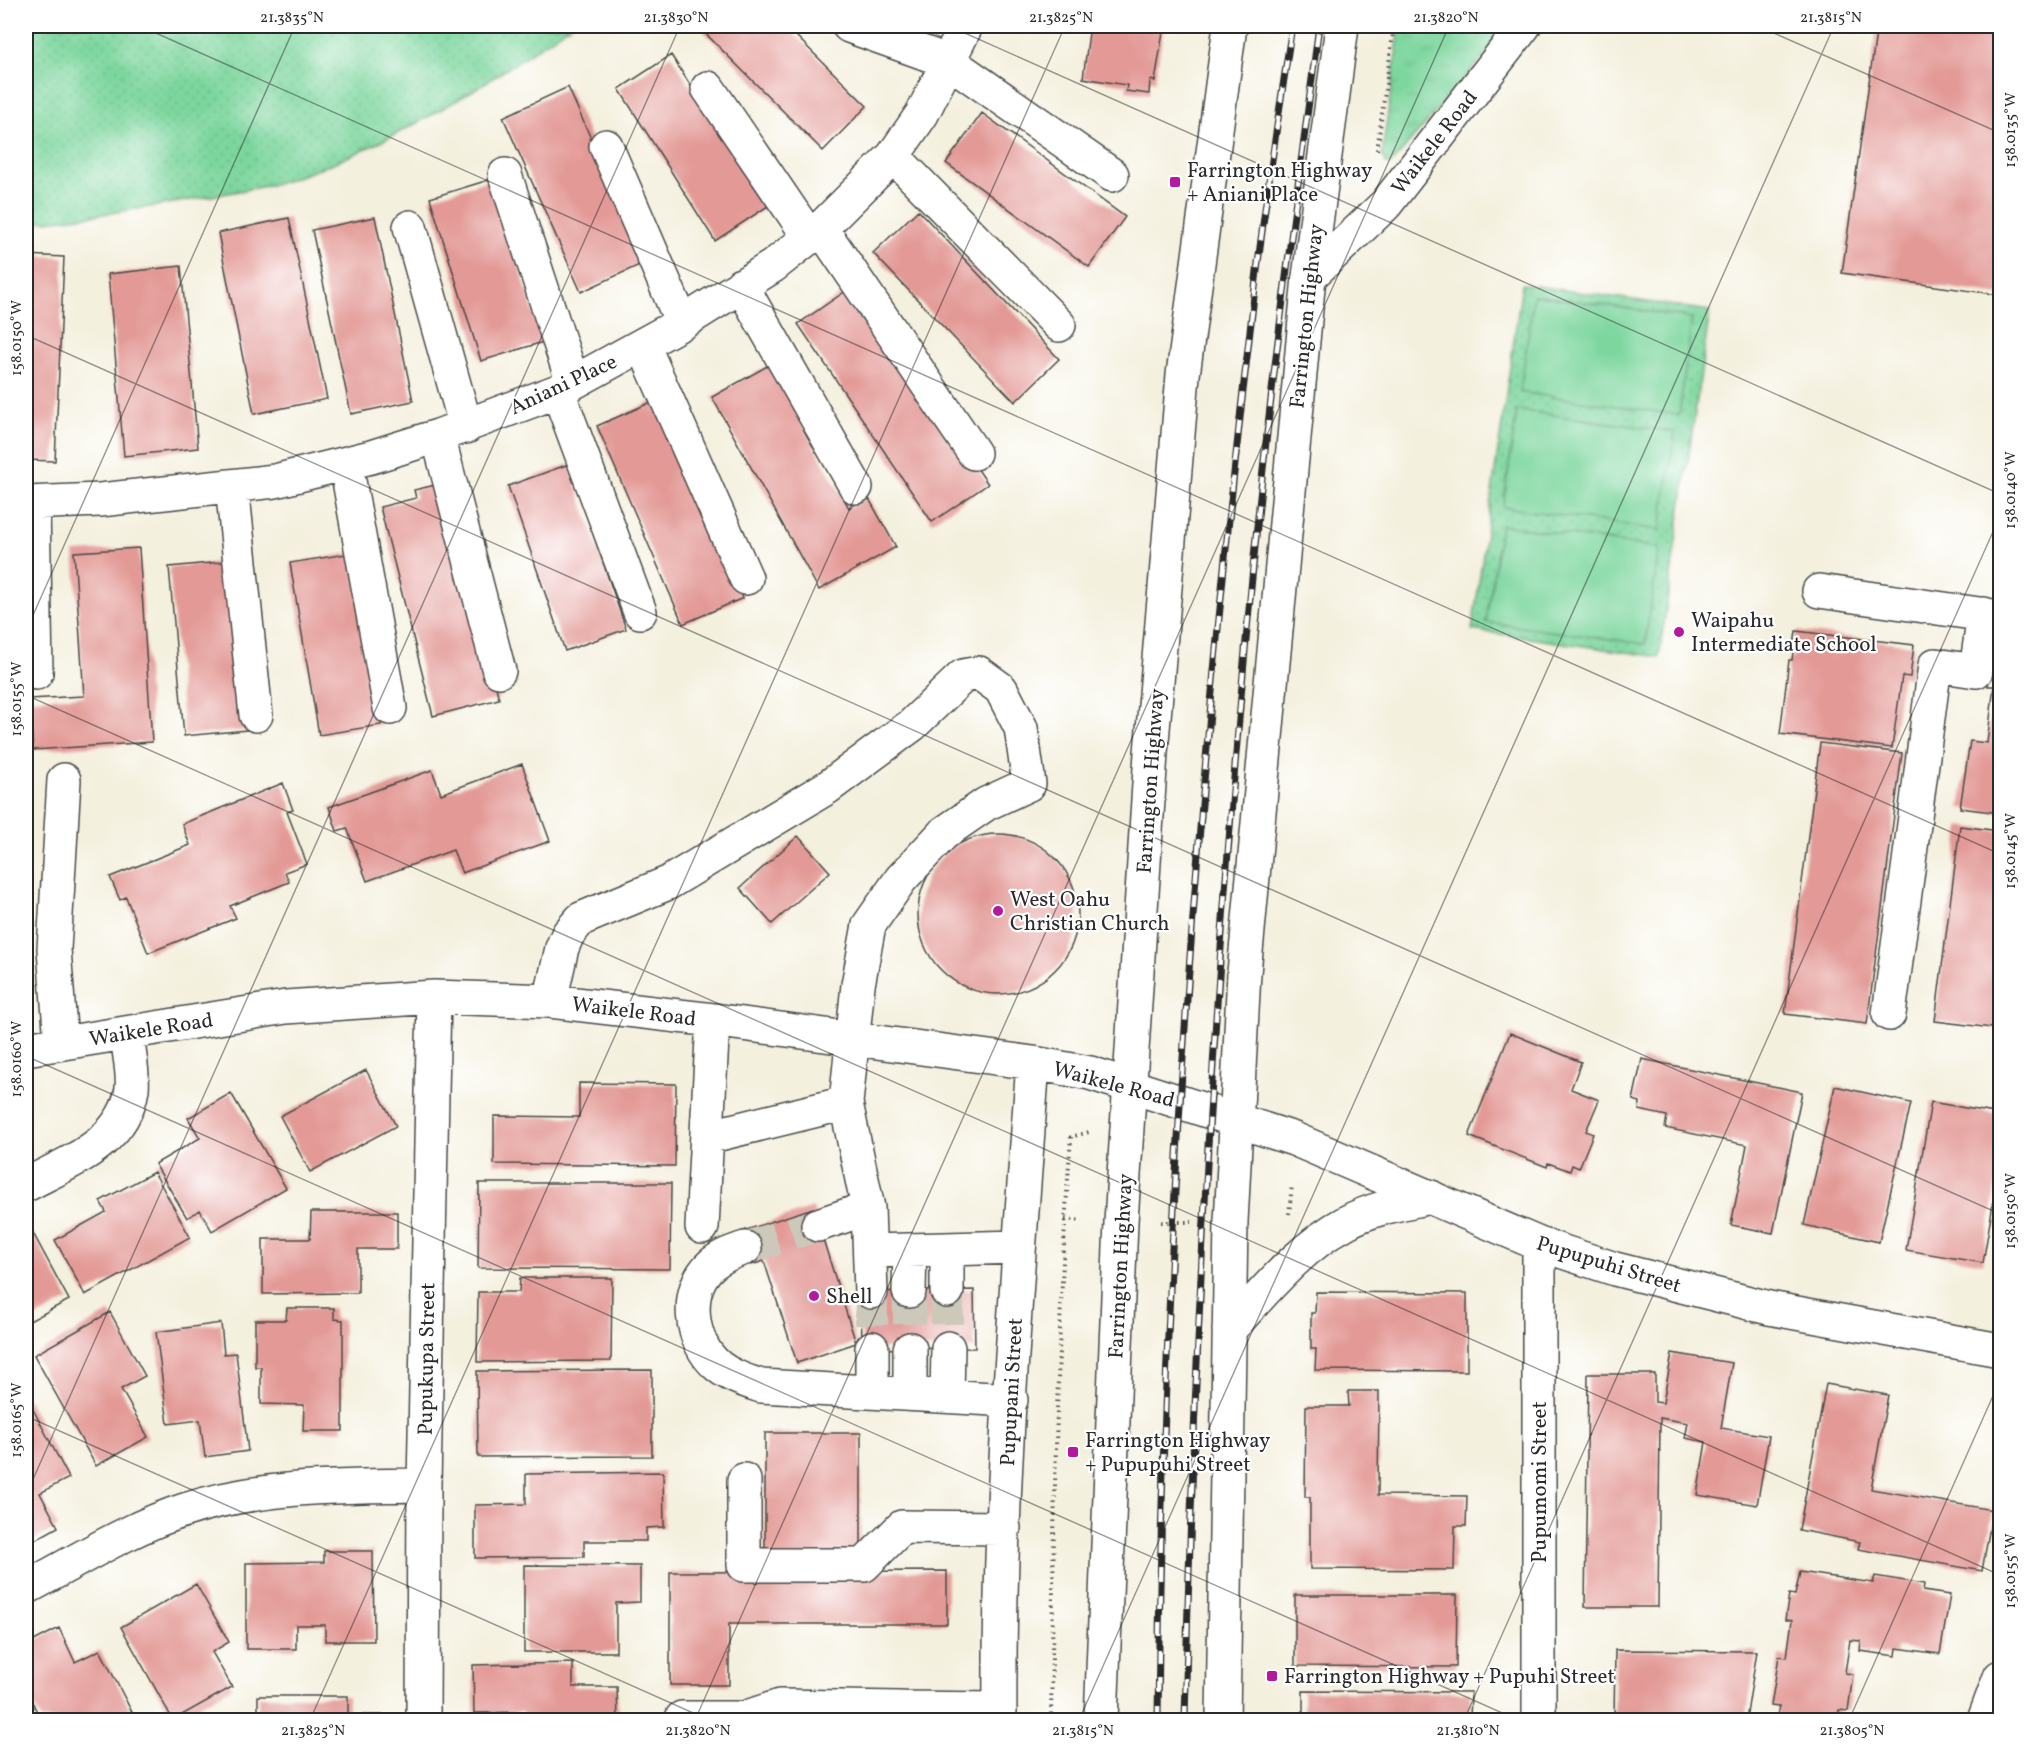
<svg xmlns="http://www.w3.org/2000/svg" width="2026" height="1746" viewBox="0 0 2026 1746" font-family="Vollkorn,serif">
  <style>
    .grass { fill: url(#grass-tufts); stroke: #548064; stroke-width: 1.5 }
    .park { fill: url(#park-dots); stroke: #548064; stroke-width: 1.5 }
    .pitch { fill: #7cd69d; stroke: #548064; stroke-width: 1.5 }
    .building { fill: #e39a96 }
    .lines { fill: none; stroke-linecap: round; stroke-linejoin: round }
    .minor-tunnel { stroke: #ccc9ba; stroke-width: 33; stroke-dasharray: 33 16; stroke-linecap: butt }
    .minor-casing { stroke: #494946; stroke-width: 36 }
    .major-casing { stroke: #494946; stroke-width: 36 }
    .path { stroke: #494946; stroke-width: 4; stroke-dasharray: 1.5 4.5; stroke-linecap: butt }
    .minor { stroke: #fff; stroke-width: 33 }
    .major { stroke: #fff; stroke-width: 33 }
    .rail-casing { stroke: #2b2b2b; stroke-width: 7 }
    .rail { stroke: #fff; stroke-width: 4.5; stroke-dasharray: 14; stroke-linecap: butt }
    .ticks { fill: none; stroke: #2b2b2b; stroke-width: 1.5; stroke-opacity: 0.45 }
    .poi-dot { fill: #b5179e; stroke: #fff; stroke-width: 2 }
    .labels { text-anchor: middle; stroke-width: 4.5; stroke-linejoin: round; paint-order: stroke }
    .street-label { font-size: 21px; fill: #2b2b2b; stroke: #fff }
    .poi-label { font-size: 21px; fill: #2b2b2b; stroke: #fff; text-anchor: start }
    .neatline { fill: none; stroke: #2b2b2b; stroke-width: 2 }
    .ticks-label { font-size: 15px; text-anchor: middle; fill: #2b2b2b }
  </style>
  <defs>
    <pattern id="grass-tufts" width="24" height="20" patternUnits="userSpaceOnUse" patternTransform="scale(1.5)"><rect width="24" height="20" fill="#7cd69d"/><path d="M3 7l-1-3M5 7V3M7 7l1-3M15 17l-1-3M17 17v-4M19 17l1-3" fill="none" stroke="#6bb887"/></pattern>
    <pattern id="park-dots" width="8" height="8" patternUnits="userSpaceOnUse" patternTransform="scale(1.5)"><rect width="8" height="8" fill="#7cd69d"/><path d="M2 2h.1M6 6h.1" fill="none" stroke="#6bb887" stroke-width="1.8" stroke-linecap="round"/></pattern>
  </defs>
  <rect width="100%" height="100%" fill="#fff"/>
  <filter id="ink" filterUnits="userSpaceOnUse"><feTurbulence type="fractalNoise" baseFrequency=".0167" numOctaves="2"/><feDisplacementMap in="SourceGraphic" scale="12" xChannelSelector="R" yChannelSelector="G"/><feConvolveMatrix kernelMatrix="1 2 1 2 8 2 1 2 1" color-interpolation-filters="sRGB"/></filter>
  <filter id="wash" filterUnits="userSpaceOnUse"><feTurbulence type="fractalNoise" baseFrequency=".008" numOctaves="4" result="noise"/><feDisplacementMap in="SourceGraphic" scale="24" xChannelSelector="R" yChannelSelector="G"/><feGaussianBlur stdDeviation="1.35" result="paint"/><feColorMatrix in="noise" values="0 0 0 0 0 0 0 0 0 0 0 0 0 0 0 0 0 1.4 0 .05"/><feComposite in="paint" operator="in"/></filter>
  <g filter="url(#wash)">
    <rect width="100%" height="100%" fill="#f4f0de"/>
    <path class="grass" d="M 1400,26 L 1499,26 L 1489,50 L 1391,164 L 1386,164 L 1382,154 Z"/>
    <path class="park" d="M 26,26 L 570,26 C 482,88 388,147 285,181 C 264,188 240,190 218,195 C 154,207 90,217 26,223 Z
      M 1522,284 L 1710,311 L 1659,657 L 1472,630 Z"/>
    <path class="pitch" d="M 1534,295 L 1692,318 L 1679,415 L 1520,392 Z
      M 1517,410 L 1675,432 L 1660,530 L 1503,507 Z
      M 1501,525 L 1659,548 L 1645,644 L 1486,622 Z"/>
    <g id="blocks">
      <path class="building" d="M 709,26 L 786,26 L 867,106 L 823,151 L 703,31 Z
        M 1090,26 L 1164,26 L 1155,81 L 1150,80 L 1149,94 L 1126,91 L 1127,85 L 1083,78 Z
        M 1877,26 L 2000,26 L 2000,295 L 1842,273 Z
        M 671,55 L 768,206 L 715,241 L 619,89 Z
        M 568,87 L 646,262 L 581,292 L 503,117 Z
        M 982,113 L 1125,217 L 1089,267 L 946,163 Z
        M 492,179 L 543,342 L 481,361 L 430,198 Z
        M 918,210 L 1059,359 L 1015,402 L 873,253 Z
        M 375,217 L 413,401 L 351,414 L 312,230 Z
        M 289,218 L 327,399 L 254,414 L 218,233 Z
        M 26,255 L 64,257 L 55,461 L 26,460 Z
        M 181,266 L 198,448 L 124,456 L 108,274 Z
        M 853,286 L 988,484 L 932,522 L 798,324 Z
        M 769,365 L 849,508 L 868,497 L 896,547 L 819,590 L 712,397 Z
        M 656,400 L 743,598 L 683,624 L 597,426 Z
        M 569,464 L 626,629 L 565,651 L 508,486 Z
        M 444,483 L 499,699 L 433,716 L 380,507 L 416,498 L 414,490 Z
        M 139,548 L 152,742 L 33,750 L 29,699 L 84,696 L 74,552 Z
        M 352,553 L 381,725 L 319,735 L 290,563 Z
        M 231,561 L 247,730 L 184,736 L 169,567 Z
        M 1796,631 L 1914,645 L 1910,677 L 1902,676 L 1892,748 L 1780,734 L 1789,660 L 1792,660 Z
        M 1992,655 L 2000,656 L 2000,813 L 1960,808 L 1970,741 L 1987,743 L 1994,686 L 1988,686 Z
        M 1820,743 L 1902,753 L 1867,1024 L 1785,1014 Z
        M 522,764 L 550,841 L 462,873 L 453,850 L 367,881 L 347,828 L 337,831 L 329,807 L 432,770 L 441,794 Z
        M 283,783 L 293,810 L 287,812 L 307,864 L 285,872 L 289,882 L 230,906 L 236,918 L 148,953 L 126,897 L 120,900 L 110,877 L 190,845 L 182,824 Z
        M 1960,826 L 2000,831 L 2000,1029 L 1935,1021 Z
        M918 914a80 80 0 1 1 160 0a80 80 0 1 1-160 0Z
        M 798,836 L 830,872 L 772,924 L 740,888 Z
        M 1510,1033 L 1581,1062 L 1571,1089 L 1599,1100 L 1586,1131 L 1593,1134 L 1579,1168 L 1572,1165 L 1570,1171 L 1548,1163 L 1547,1167 L 1469,1136 Z
        M 1642,1059 L 1802,1092 L 1773,1233 L 1731,1225 L 1747,1145 L 1665,1128 L 1667,1116 L 1639,1110 L 1640,1102 L 1633,1100 Z
        M 366,1070 L 396,1126 L 310,1172 L 280,1116 Z
        M 579,1083 L 676,1084 L 675,1166 L 494,1164 L 494,1116 L 579,1117 Z
        M 1835,1086 L 1911,1103 L 1879,1242 L 1804,1225 Z
        M 231,1093 L 286,1188 L 212,1231 L 200,1210 L 187,1218 L 155,1164 L 200,1138 L 188,1118 Z
        M 1931,1102 L 2000,1114 L 2000,1162 L 1983,1263 L 1906,1250 Z
        M 154,1172 L 190,1237 L 85,1295 L 55,1240 L 106,1212 L 100,1201 Z
        M 479,1183 L 671,1183 L 670,1269 L 478,1268 Z
        M 813,1208 L 856,1343 L 797,1363 L 764,1261 L 751,1265 L 740,1232 Z
        M 311,1212 L 397,1212 L 397,1249 L 358,1249 L 358,1293 L 263,1294 L 263,1239 L 310,1239 Z
        M 33,1233 L 69,1300 L 26,1323 L 26,1237 Z
        M 520,1278 L 612,1278 L 611,1361 L 477,1362 L 478,1292 L 519,1292 Z
        M 974,1290 L 975,1348 L 862,1349 L 861,1292 Z
        M 1316,1292 L 1467,1293 L 1467,1371 L 1315,1370 L 1316,1349 L 1311,1349 L 1311,1313 L 1315,1313 Z
        M 287,1308 L 334,1308 L 334,1319 L 343,1320 L 343,1431 L 303,1431 L 304,1405 L 261,1404 L 261,1367 L 255,1367 L 255,1320 L 286,1320 Z
        M 110,1312 L 145,1376 L 121,1389 L 148,1437 L 96,1466 L 34,1355 Z
        M 221,1323 L 224,1354 L 236,1353 L 248,1451 L 205,1457 L 200,1420 L 168,1424 L 156,1332 Z
        M 1672,1353 L 1732,1363 L 1721,1428 L 1769,1436 L 1757,1505 L 1697,1495 L 1706,1442 L 1685,1438 L 1688,1423 L 1660,1418 L 1658,1607 L 1585,1607 L 1588,1374 L 1655,1374 L 1655,1402 L 1663,1403 Z
        M 652,1370 L 652,1456 L 478,1457 L 477,1371 Z
        M 1826,1384 L 1888,1395 L 1871,1489 L 1993,1510 L 1982,1571 L 1858,1549 L 1860,1542 L 1799,1530 Z
        M 1348,1391 L 1379,1391 L 1378,1495 L 1467,1496 L 1466,1526 L 1455,1526 L 1454,1570 L 1310,1569 L 1310,1497 L 1305,1497 L 1306,1406 L 1349,1406 Z
        M 26,1396 L 69,1478 L 40,1493 L 58,1527 L 26,1545 Z
        M 765,1433 L 861,1433 L 861,1558 L 765,1558 Z
        M 663,1472 L 664,1527 L 646,1528 L 646,1541 L 584,1541 L 584,1557 L 475,1558 L 475,1505 L 526,1504 L 526,1474 Z
        M 324,1551 L 373,1551 L 374,1641 L 325,1641 L 325,1625 L 296,1625 L 296,1649 L 246,1649 L 246,1563 L 324,1562 Z
        M 524,1565 L 640,1566 L 640,1602 L 616,1603 L 616,1652 L 524,1652 Z
        M 947,1571 L 947,1624 L 729,1624 L 729,1685 L 670,1685 L 670,1572 Z
        M 1800,1572 L 1873,1583 L 1875,1576 L 1924,1584 L 1923,1591 L 1950,1595 L 1940,1654 L 1897,1648 L 1896,1656 L 1860,1651 L 1861,1641 L 1850,1640 L 1845,1673 L 1853,1674 L 1848,1711 L 1839,1710 L 1837,1720 L 1776,1720 L 1779,1707 L 1771,1706 L 1779,1656 L 1787,1657 L 1792,1620 L 1785,1620 L 1789,1594 L 1795,1595 Z
        M 196,1584 L 229,1642 L 212,1652 L 232,1687 L 173,1720 L 121,1627 Z
        M 1295,1595 L 1457,1595 L 1456,1667 L 1295,1666 Z
        M 59,1628 L 75,1662 L 100,1650 L 136,1720 L 41,1720 L 26,1689 L 26,1645 Z
        M 1615,1650 L 1757,1651 L 1746,1720 L 1614,1720 Z
        M 573,1663 L 573,1687 L 617,1687 L 618,1720 L 522,1720 L 522,1712 L 474,1713 L 473,1665 Z
        M 1303,1691 L 1471,1692 L 1470,1720 L 1303,1720 Z
        M 258,1696 L 348,1696 L 348,1715 L 382,1715 L 381,1720 L 258,1720 Z"/>
    </g>
  </g>
  <g filter="url(#ink)">
    <use href="#blocks" fill-opacity="0" stroke="#494946" stroke-width="1.5"/>
    <g class="lines">
      <path class="minor-tunnel" d="M 745,1248 L 818,1225
        M 909,1291 L 910,1349
        M 947,1291 L 948,1348
        M 871,1292 L 872,1348"/>
      <defs>
        <path id="minor" d="M 849,26 L 950,62 L 1112,175
          M 708,88 L 810,238
          M 606,146 L 682,323
          M 893,156 L 1059,325
          M 505,175 L 573,383
          M 410,227 L 466,427
          M 821,228 L 974,453
          M 1309,277 L 1386,204 L 1524,26
          M 741,285 L 856,487
          M 643,345 L 746,578
          M 558,391 L 640,612
          M 438,436 L 499,671
          M 346,464 L 390,708
          M 232,486 L 256,715
          M 26,503 L 100,500 L 275,481 L 371,457 L 438,436 L 558,391 L 682,323 L 773,266 L 821,228 L 893,156 L 922,114 L 966,26
          M 33,503 L 36,673
          M 1819,591 L 2000,617
          M 550,1001 L 562,948 L 568,934 L 581,919 L 668,883 L 828,787 L 912,725 L 963,676 L 979,673 L 1001,689 L 1021,728 L 1029,784 L 986,804 L 944,833 L 901,879 L 869,925 L 858,985 L 846,1103 L 868,1208 L 871,1292
          M 1889,1014 L 1935,665 L 1976,671 L 1984,614
          M 61,1043 L 54,949 L 64,780
          M 26,1049 L 286,1007 L 434,997 L 550,1001 L 713,1020 L 1033,1063 L 1090,1073 L 1294,1139 L 1539,1244 L 1615,1269 L 1769,1308 L 2000,1350
          M 707,1137 L 846,1103
          M 26,1185 C 69,1162 124,1143 132,1089 C 134,1072 128,1050 127,1033
          M 818,1225 L 868,1208
          M 702,1227 L 713,1020
          M 745,1248 C 733,1252 721,1256 711,1265 C 683,1291 690,1343 718,1366 C 730,1376 746,1381 761,1386 L 1011,1400
          M 947,1249 L 947,1291
          M 871,1251 L 1018,1247
          M 909,1291 L 910,1250
          M 910,1349 L 910,1394
          M 872,1392 L 872,1348
          M 947,1396 L 948,1348
          M 744,1480 L 744,1565 L 864,1565 L 902,1527 L 1004,1528
          M 26,1588 C 77,1561 129,1528 185,1510 C 262,1485 344,1486 424,1485
          M 900,1708 L 1000,1709
          M 423,1720 L 424,1485 L 434,997
          M 682,1720 L 682,1718 L 744,1718 L 780,1706 L 900,1708 L 901,1720
          M 1000,1720 C 998,1501 1017,1281 1033,1063
          M 1539,1720 L 1539,1244
          M 1984,1720 L 2000,1677"/>
        <path id="major" d="M 1229,1330 C 1265,1291 1299,1248 1347,1222 C 1373,1208 1403,1203 1431,1197
          M 1101,1720 L 1121,1222 L 1151,753 L 1183,375 L 1230,26
          M 1223,1720 L 1231,1222 L 1244,973 L 1309,277 L 1342,26"/>
      </defs>
      <use href="#minor" class="minor-casing"/>
      <use href="#major" class="major-casing"/>
      <path class="path" d="M 1377,150 L 1394,26
        M 1289,1214 L 1292,1185
        M 1065,1219 L 1082,1221
        M 1161,1222 L 1192,1222
        M 1051,1720 C 1054,1526 1056,1331 1071,1137 L 1089,1132"/>
      <use href="#minor" class="minor"/>
      <use href="#major" class="major"/>
      <defs>
        <path id="rail" d="M 1158,1720 C 1162,1242 1198,763 1255,288 C 1265,200 1279,113 1292,26
          M 1185,1720 C 1194,1321 1217,923 1257,526 C 1274,359 1297,192 1319,26"/>
      </defs>
      <use href="#rail" class="rail-casing"/>
      <use href="#rail" class="rail"/>
    </g>
  </g>
  <path class="ticks" d="M 140,26 L 2000,854M 949,26 L 2000,494M 1758,26 L 2000,133M 26,335 L 2000,1214M 26,631 L 295,26M 26,695 L 2000,1575M 26,1056 L 1518,1720M 26,1416 L 709,1720M 26,1495 L 680,26M 310,1720 L 1065,26M 695,1720 L 1449,26M 1079,1720 L 1834,26M 1464,1720 L 2000,516M 1849,1720 L 2000,1380"/>
  <g class="poi-dot">
    <rect x="1169" y="176" width="12" height="12" rx="3"/>
    <circle cx="1679" cy="632" r="6"/>
    <circle cx="998" cy="911" r="6"/>
    <circle cx="814" cy="1296" r="6"/>
    <rect x="1067" y="1446" width="12" height="12" rx="3"/>
    <rect x="1266" y="1670" width="12" height="12" rx="3"/>
  </g>
  <g class="labels">
    <g class="street-label">
      <text transform="translate(1434 142) rotate(-52)" y="7">Waikele Road</text>
      <text transform="translate(1306 316) rotate(-84)" y="7">Farrington Highway</text>
      <text transform="translate(563 384) rotate(-25)" y="7">Aniani Place</text>
      <text transform="translate(1150 781) rotate(-86)" y="7">Farrington Highway</text>
      <text transform="translate(634 1011) rotate(7)" y="7">Waikele Road</text>
      <text transform="translate(151 1029) rotate(-9)" y="7">Waikele Road</text>
      <text transform="translate(1114 1084) rotate(15)" y="7">Waikele Road</text>
      <text transform="translate(1609 1264) rotate(17)" y="7">Pupupuhi Street</text>
      <text transform="translate(1120 1266) rotate(-87)" y="7">Farrington Highway</text>
      <text transform="translate(426 1359) rotate(-89)" y="7">Pupukupa Street</text>
      <text transform="translate(1011 1392) rotate(-87)" y="7">Pupupani Street</text>
      <text transform="translate(1539 1482) rotate(-90)" y="7">Pupumomi Street</text>
    </g>
    <g class="poi-label">
      <text x="1187" y="177">Farrington Highway<tspan x="1187" dy="24">+ Aniani Place</tspan></text>
      <text x="1691" y="627">Waipahu<tspan x="1691" dy="24">Intermediate School</tspan></text>
      <text x="1010" y="906">West Oahu<tspan x="1010" dy="24">Christian Church</tspan></text>
      <text x="826" y="1303">Shell</text>
      <text x="1085" y="1447">Farrington Highway<tspan x="1085" dy="24">+ Pupupuhi Street</tspan></text>
      <text x="1284" y="1683">Farrington Highway + Pupuhi Street</text>
    </g>
  </g>
  <rect width="2026" height="1746" fill="none" stroke="#fff" stroke-width="66"/>
  <rect x="33" y="33" width="1960" height="1680" class="neatline"/>
  <g class="ticks-label">
    <text x="292" y="22">21.3835°N</text>
    <text x="676" y="22">21.3830°N</text>
    <text x="1061" y="22">21.3825°N</text>
    <text x="1446" y="22">21.3820°N</text>
    <text x="1831" y="22">21.3815°N</text>
    <text transform="translate(2010 130) rotate(-90)" y="5">158.0135°W</text>
    <text transform="translate(16 338) rotate(-90)" y="5">158.0150°W</text>
    <text transform="translate(2010 490) rotate(-90)" y="5">158.0140°W</text>
    <text transform="translate(16 699) rotate(-90)" y="5">158.0155°W</text>
    <text transform="translate(2010 851) rotate(-90)" y="5">158.0145°W</text>
    <text transform="translate(16 1059) rotate(-90)" y="5">158.0160°W</text>
    <text transform="translate(2010 1211) rotate(-90)" y="5">158.0150°W</text>
    <text transform="translate(16 1420) rotate(-90)" y="5">158.0165°W</text>
    <text transform="translate(2010 1571) rotate(-90)" y="5">158.0155°W</text>
    <text x="313" y="1735">21.3825°N</text>
    <text x="698" y="1735">21.3820°N</text>
    <text x="1083" y="1735">21.3815°N</text>
    <text x="1468" y="1735">21.3810°N</text>
    <text x="1852" y="1735">21.3805°N</text>
  </g>
</svg>
